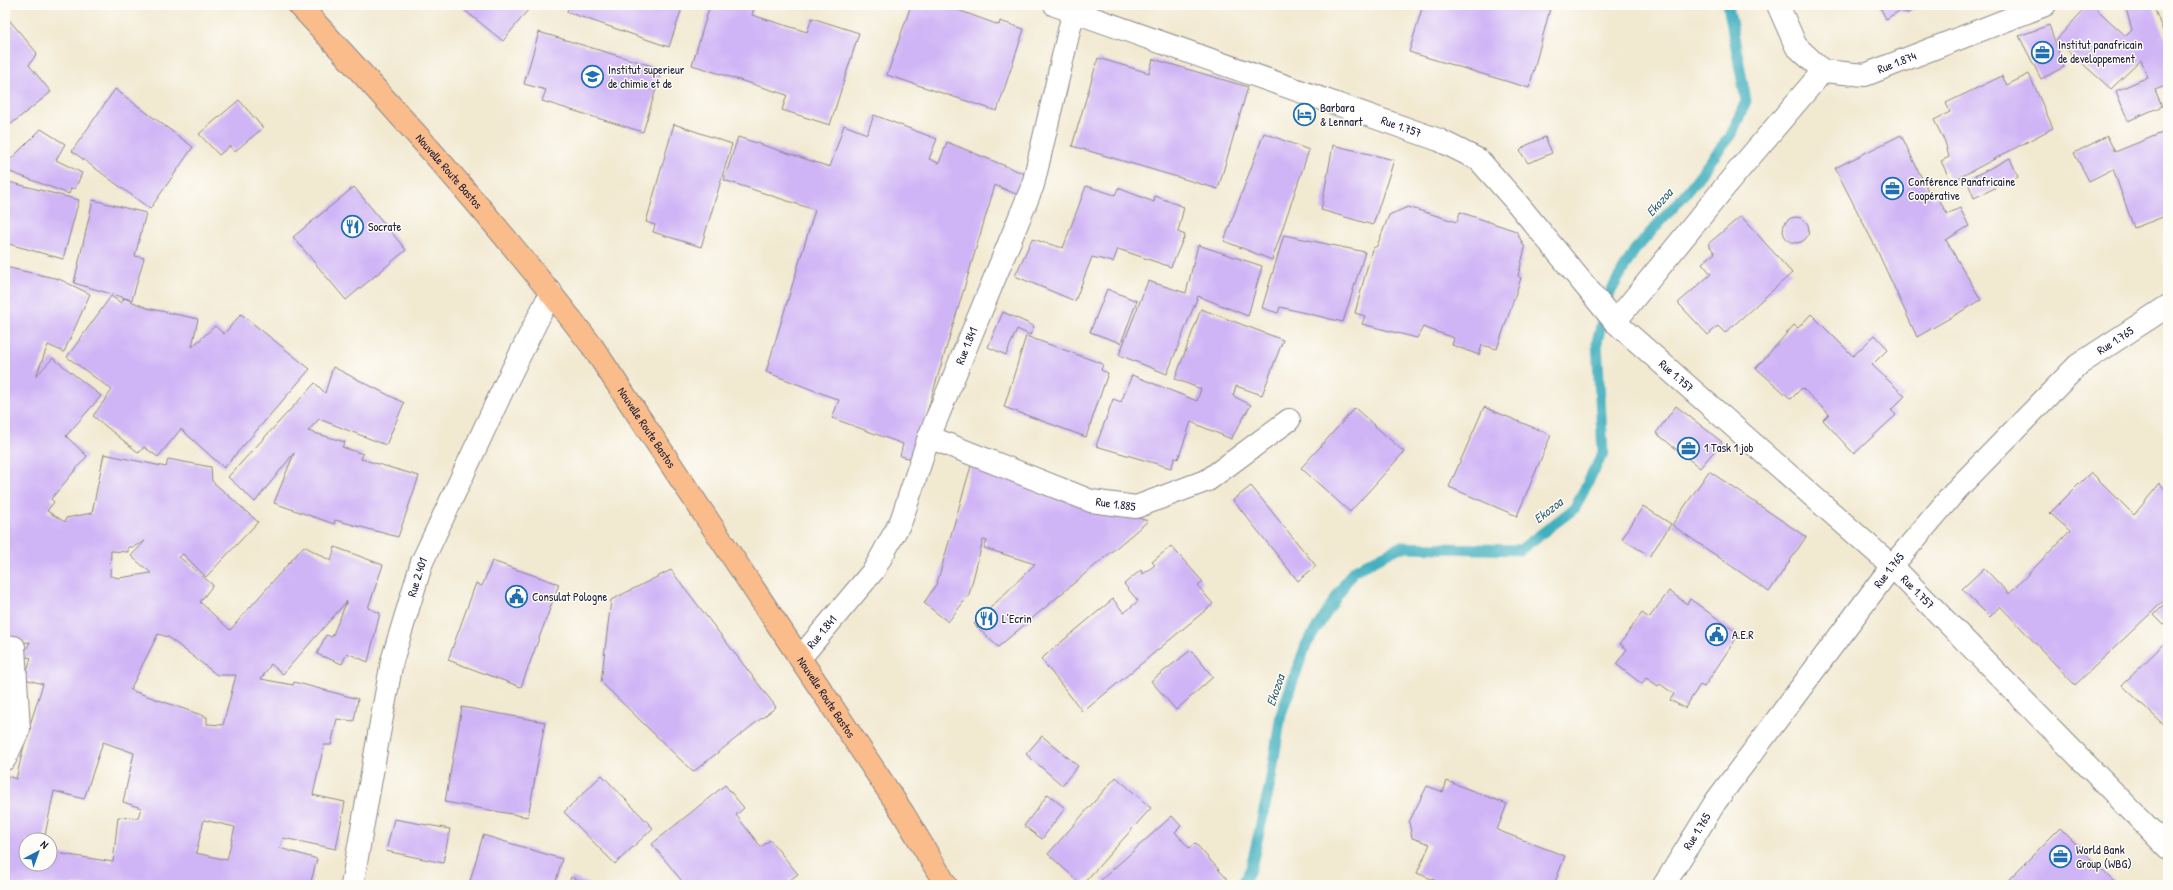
<svg xmlns="http://www.w3.org/2000/svg" width="2173" height="890" viewBox="0 0 2173 890" font-family="'Patrick Hand',sans-serif">
  <style>
    .lines { fill: none; stroke-linecap: round; stroke-linejoin: round }
    .stream { stroke: #41afbe; stroke-width: 11 }
    .building { fill: #d0b5f6; fill-rule: evenodd }
    .minor-casing { stroke: #8a8686; stroke-width: 24 }
    .major-casing { stroke: #8a8686; stroke-width: 24 }
    .minor { stroke: #fff; stroke-width: 22 }
    .major { stroke: #fabc8b; stroke-width: 22 }
    .labels { text-anchor: middle; stroke-width: 3; stroke-linejoin: round; paint-order: stroke }
    .poi-label { font-size: 12px; fill: #22223b; stroke: #fdfcf7; text-anchor: start }
    .street-label { font-size: 12px; fill: #22223b; stroke: #fdfcf7 }
    .water-label { font-size: 13px; font-style: italic; fill: #306176; stroke: #fdfcf7 }
  </style>
  <rect width="100%" height="100%" fill="#fdfcf7"/>
  <filter id="ink" filterUnits="userSpaceOnUse"><feTurbulence type="fractalNoise" baseFrequency=".025" numOctaves="2"/><feDisplacementMap in="SourceGraphic" scale="8" xChannelSelector="R" yChannelSelector="G"/><feConvolveMatrix kernelMatrix="1 2 1 2 8 2 1 2 1" color-interpolation-filters="sRGB"/></filter>
  <filter id="wash" filterUnits="userSpaceOnUse"><feTurbulence type="fractalNoise" baseFrequency=".012" numOctaves="4" result="noise"/><feDisplacementMap in="SourceGraphic" scale="16" xChannelSelector="R" yChannelSelector="G"/><feGaussianBlur stdDeviation="0.9" result="paint"/><feColorMatrix in="noise" values="0 0 0 0 0 0 0 0 0 0 0 0 0 0 0 0 0 1.4 0 .05"/><feComposite in="paint" operator="in"/></filter>
  <g filter="url(#wash)">
    <rect width="100%" height="100%" fill="#f2e9d1"/>
    <g class="lines">
      <path class="stream" d="M 1242,885 L 1251,868 L 1270,784 L 1281,714 L 1306,645 L 1353,571 L 1400,547 L 1520,550 L 1575,508 L 1603,453 L 1597,342 L 1608,296 L 1634,251 L 1686,193 L 1732,133 L 1746,101 L 1728,5"/>
    </g>
    <g id="blocks">
      <path class="building" d="M 458,5 L 532,5 L 503,41 Z
        M 569,5 L 683,5 L 669,47 L 567,12 Z
        M 710,5 L 755,5 L 752,15 L 807,32 L 812,18 L 859,33 L 830,125 L 782,110 L 787,95 L 692,65 Z
        M 911,5 L 944,5 L 999,25 L 1000,21 L 1024,29 L 997,111 L 887,75 Z
        M 1423,5 L 1551,5 L 1529,88 L 1409,52 Z
        M 1879,5 L 1921,5 L 1908,13 L 1899,11 L 1886,19 Z
        M 2088,5 L 2092,5 L 2126,36 L 2132,30 L 2125,5 L 2153,5 L 2168,44 L 2168,85 L 2155,90 L 2162,106 L 2128,121 L 2116,91 L 2148,77 L 2141,60 L 2111,89 L 2056,40 Z
        M 5,15 L 37,53 L 29,65 L 51,92 L 5,129 Z
        M 2049,25 L 2064,67 L 2041,79 L 2019,36 Z
        M 539,32 L 662,69 L 643,132 L 542,101 L 546,90 L 524,84 Z
        M 1098,58 L 1149,73 L 1153,59 L 1248,87 L 1218,189 L 1072,146 Z
        M 2029,74 L 2053,128 L 1951,182 L 1941,161 L 1949,157 L 1945,142 L 1934,120 L 1950,112 L 1946,103 L 2002,76 L 2007,85 Z
        M 115,89 L 193,147 L 150,209 L 72,151 Z
        M 239,100 L 263,128 L 234,152 L 230,146 L 219,155 L 199,134 Z
        M 874,115 L 937,139 L 929,159 L 939,163 L 947,142 L 1025,174 L 1018,195 L 995,185 L 913,459 L 900,456 L 903,444 L 832,418 L 839,400 L 766,372 L 815,210 L 724,180 L 738,137 L 830,167 L 844,125 L 867,134 Z
        M 674,124 L 732,144 L 701,247 L 653,232 L 655,225 L 646,222 Z
        M 41,129 L 65,144 L 56,160 L 82,173 L 75,189 L 71,188 L 69,194 L 5,170 L 5,165 Z
        M 1264,133 L 1309,150 L 1272,260 L 1224,241 Z
        M 2162,133 L 2164,136 L 2168,134 L 2168,215 L 2134,228 L 2113,169 L 2089,181 L 2074,153 L 2107,136 L 2115,152 Z
        M 1901,135 L 1932,199 L 1937,196 L 1947,214 L 1960,208 L 1969,226 L 1946,240 L 1981,300 L 1917,337 L 1876,248 L 1835,168 Z
        M 1545,137 L 1552,153 L 1528,163 L 1520,151 L 1525,146 Z
        M 1333,145 L 1394,160 L 1373,225 L 1321,210 Z
        M 2010,158 L 2018,177 L 1974,198 L 1967,180 Z
        M 5,181 L 79,200 L 63,259 L 5,243 Z
        M 1086,186 L 1115,195 L 1118,188 L 1154,202 L 1155,196 L 1184,207 L 1178,232 L 1185,235 L 1171,267 L 1118,249 L 1113,262 L 1092,257 L 1075,301 L 1015,276 L 1032,239 L 1063,248 Z
        M 354,187 L 406,250 L 346,300 L 293,237 Z
        M 93,200 L 146,213 L 135,256 L 144,258 L 132,300 L 74,283 Z
        M 1408,207 L 1457,222 L 1460,212 L 1516,231 L 1525,248 L 1518,276 L 1521,278 L 1497,349 L 1482,345 L 1479,355 L 1452,345 L 1454,338 L 1423,327 L 1417,338 L 1362,324 L 1365,316 L 1355,313 L 1372,249 L 1377,246 L 1389,215 Z
        M 1741,216 L 1792,273 L 1725,333 L 1718,326 L 1708,335 L 1678,303 L 1711,274 L 1702,263 L 1715,253 L 1708,244 Z
        M1783 230a13 13 0 1 1 26 0a13 13 0 1 1-26 0Z
        M 1284,235 L 1365,252 L 1343,322 L 1280,307 L 1278,313 L 1262,308 Z
        M 1198,245 L 1262,266 L 1248,316 L 1198,296 L 1167,374 L 1119,355 L 1148,281 L 1186,293 Z
        M 5,267 L 59,279 L 90,294 L 64,352 L 48,345 L 36,376 L 53,358 L 101,396 L 66,436 L 87,456 L 51,499 L 54,502 L 47,511 L 65,522 L 66,518 L 92,513 L 104,454 L 166,467 L 168,459 L 211,467 L 212,481 L 258,522 L 206,577 L 183,554 L 179,557 L 213,585 L 200,602 L 230,630 L 304,546 L 331,561 L 335,547 L 383,565 L 368,608 L 380,613 L 368,662 L 347,653 L 342,664 L 317,654 L 326,635 L 332,637 L 347,601 L 283,674 L 271,664 L 261,679 L 293,685 L 294,682 L 358,699 L 354,721 L 337,719 L 331,745 L 324,745 L 313,795 L 345,802 L 336,849 L 283,838 L 280,848 L 317,859 L 310,885 L 5,885 L 5,775 L 16,779 L 26,737 L 43,684 L 25,679 L 31,658 L 23,656 L 30,642 L 5,644 ZM 145,541 L 131,556 L 151,573 L 119,578 L 110,576 L 111,551 L 128,552 L 128,547 L 133,547 ZM 158,634 L 168,637 L 217,675 L 236,675 L 223,725 L 207,724 L 207,717 L 130,690 ZM 103,742 L 134,753 L 123,802 L 141,808 L 138,818 L 118,817 L 113,862 L 50,852 L 50,864 L 26,864 L 26,840 L 44,840 L 54,791 L 84,799 ZM 204,820 L 235,827 L 227,860 L 196,853 Z
        M 1107,289 L 1137,301 L 1121,343 L 1090,332 Z
        M 111,296 L 121,303 L 124,298 L 147,308 L 198,319 L 192,347 L 215,326 L 224,334 L 241,314 L 310,369 L 224,468 L 181,429 L 158,457 L 144,447 L 139,453 L 93,416 L 112,390 L 67,357 Z
        M 1201,309 L 1283,340 L 1262,395 L 1236,386 L 1233,396 L 1251,405 L 1231,439 L 1191,422 L 1178,459 L 1175,458 L 1171,468 L 1096,446 L 1113,399 L 1121,402 L 1132,375 L 1197,401 L 1201,389 L 1175,379 Z
        M 1003,312 L 1034,326 L 1030,335 L 1017,329 L 1006,355 L 988,347 Z
        M 1811,314 L 1853,356 L 1875,335 L 1888,349 L 1872,365 L 1905,396 L 1891,410 L 1896,415 L 1854,454 L 1823,420 L 1829,414 L 1802,388 L 1791,399 L 1756,368 L 1794,325 L 1798,328 Z
        M 1026,336 L 1103,364 L 1101,370 L 1108,373 L 1086,437 L 1004,407 Z
        M 333,367 L 404,403 L 386,445 L 319,419 L 308,431 L 345,442 L 342,447 L 363,454 L 361,459 L 419,476 L 398,537 L 335,520 L 334,524 L 274,503 L 294,453 L 255,502 L 228,477 L 315,383 L 325,393 Z
        M 1676,406 L 1722,442 L 1700,468 L 1656,433 Z
        M 1484,407 L 1551,435 L 1517,516 L 1449,487 Z
        M 1355,408 L 1404,452 L 1350,512 L 1301,468 Z
        M 971,466 L 1148,521 L 998,647 L 974,624 L 1035,564 L 984,548 L 987,541 L 983,540 L 969,595 L 948,622 L 924,603 L 937,583 Z
        M 1709,471 L 1806,537 L 1769,592 L 1672,525 Z
        M 2091,472 L 2134,515 L 2160,483 L 2168,493 L 2168,597 L 2075,685 L 2000,606 L 1990,617 L 1962,589 L 1984,568 L 2009,594 L 2070,531 L 2050,513 Z
        M 1251,486 L 1316,566 L 1298,581 L 1233,500 Z
        M 1643,506 L 1671,524 L 1650,556 L 1622,539 Z
        M 1171,546 L 1203,582 L 1198,586 L 1213,604 L 1083,712 L 1041,659 L 1113,599 L 1124,613 L 1138,601 L 1124,584 L 1141,570 L 1143,574 L 1155,565 L 1152,562 Z
        M 492,561 L 559,584 L 521,687 L 448,660 L 476,583 L 482,586 Z
        M 671,570 L 776,707 L 693,772 L 601,682 L 611,600 Z
        M 1669,591 L 1687,604 L 1690,599 L 1739,634 L 1704,687 L 1700,685 L 1685,708 L 1670,700 L 1674,694 L 1660,684 L 1658,686 L 1646,678 L 1642,684 L 1616,664 L 1627,649 L 1620,644 L 1642,613 L 1649,618 Z
        M 2168,601 L 2168,629 L 2154,615 Z
        M 2168,640 L 2168,729 L 2122,685 Z
        M 1191,650 L 1213,677 L 1176,710 L 1151,681 Z
        M 5,658 L 14,734 L 5,735 Z
        M 462,707 L 545,722 L 528,817 L 445,802 Z
        M 1042,736 L 1078,766 L 1062,785 L 1026,754 Z
        M 602,775 L 653,828 L 615,864 L 564,812 Z
        M 1116,777 L 1151,808 L 1082,885 L 1048,854 Z
        M 1447,781 L 1507,804 L 1497,830 L 1565,856 L 1554,885 L 1446,885 L 1417,873 L 1430,844 L 1412,838 L 1409,822 L 1427,786 L 1443,792 Z
        M 725,785 L 744,808 L 736,815 L 761,847 L 770,840 L 798,874 L 783,885 L 685,885 L 652,844 Z
        M 1048,794 L 1065,808 L 1042,839 L 1024,826 Z
        M 1172,816 L 1181,826 L 1175,832 L 1189,848 L 1195,843 L 1227,879 L 1220,885 L 1106,885 L 1101,880 Z
        M 394,819 L 450,829 L 443,863 L 386,851 Z
        M 2060,828 L 2117,885 L 2003,885 Z
        M 483,835 L 562,859 L 555,885 L 469,885 Z
        M 571,877 L 593,885 L 568,885 Z"/>
    </g>
  </g>
  <g filter="url(#ink)">
    <use href="#blocks" fill-opacity="0" stroke="#8a8686" stroke-width="1"/>
    <g class="lines">
      <defs>
        <g id="minor">
          <path id="s1" d="M 1055,5 L 1439,140 L 1479,160 L 1517,203 L 1615,322 L 1892,566 L 2168,848"/>
          <path id="s2" d="M 1778,5 L 1796,46 L 1823,71 L 1865,75 L 2045,5"/>
          <path d="M 1615,322 L 1732,178 L 1823,71"/>
          <path id="s3" d="M 929,437 L 1091,501 L 1136,507 L 1208,480 L 1289,420"/>
          <path id="s4" d="M 800,658 L 874,570 L 901,521 L 929,437 L 1033,185 L 1075,5"/>
          <path d="M 5,759 L 19,729 L 14,647"/>
          <path id="s5" d="M 352,885 L 392,661 L 422,562 L 504,387 L 551,292"/>
          <path id="s6" d="M 1664,885 L 1716,801 L 1892,566 L 1958,488 L 2078,365 L 2168,306"/>
        </g>
        <g id="major">
          <path id="s7" d="M 299,5 C 401,115 501,227 592,346 L 903,813 L 946,885"/>
        </g>
      </defs>
      <use href="#minor" class="minor-casing"/>
      <use href="#major" class="major-casing"/>
      <use href="#minor" class="minor"/>
      <use href="#major" class="major"/>
    </g>
  </g>
  <defs>
    <symbol id="office-ring" viewBox="-11 -11 22 22"><circle r="9.5" fill="#fdfcf7" stroke="#1f6fb2" stroke-width="1.5"/><path d="M-6-3h4V-5.5h4V-3h4V5H-6ZM-1-4.5V-3h2v-1.5ZM-6 0V1H6V0Z" fill="#1f6fb2"/></symbol>
    <symbol id="university-ring" viewBox="-11 -11 22 22"><circle r="9.5" fill="#fdfcf7" stroke="#1f6fb2" stroke-width="1.5"/><path d="M0-5L7-2L0 1L-7-2ZM-4 1L0 2.5L4 1V4Q0 6-4 4Z" fill="#1f6fb2"/></symbol>
    <symbol id="hotel-ring" viewBox="-11 -11 22 22"><circle r="9.5" fill="#fdfcf7" stroke="#1f6fb2" stroke-width="1.5"/><path d="M-6-4.5h1.5V1H6V5H4.5V3h-9V5H-6ZM-4 0a1.8 1.8 0 1 1 3.6 0ZM.5 0V-2.5h3Q6-2.5 6 0Z" fill="#1f6fb2"/></symbol>
    <symbol id="restaurant-ring" viewBox="-11 -11 22 22"><circle r="9.5" fill="#fdfcf7" stroke="#1f6fb2" stroke-width="1.5"/><path d="M-5-6h1v4h1v-4h1v4h1v-4h1v5L-1.5 .5V6h-2V.5L-5-1ZM5-6V6H3V1.5H1.5Q1.5-4 5-6Z" fill="#1f6fb2"/></symbol>
    <symbol id="civic-ring" viewBox="-11 -11 22 22"><circle r="9.5" fill="#fdfcf7" stroke="#1f6fb2" stroke-width="1.5"/><path d="M-.6-6.5H3V-4.5H.6V-3L4-1V1h2V6H-6V1h2V-1L-.6-3ZM-1.2 2.5V6h2.4V2.5Z" fill="#1f6fb2"/></symbol>
  </defs>
  <g fill-rule="evenodd">
    <use href="#office-ring" x="2030" y="40" width="25" height="25"/>
    <use href="#university-ring" x="580" y="64" width="25" height="25"/>
    <use href="#hotel-ring" x="1292" y="102" width="25" height="25"/>
    <use href="#office-ring" x="1880" y="176" width="25" height="25"/>
    <use href="#restaurant-ring" x="340" y="214" width="25" height="25"/>
    <use href="#office-ring" x="1676" y="436" width="25" height="25"/>
    <use href="#civic-ring" x="504" y="584" width="25" height="25"/>
    <use href="#restaurant-ring" x="974" y="606" width="25" height="25"/>
    <use href="#civic-ring" x="1704" y="622" width="25" height="25"/>
    <use href="#office-ring" x="2048" y="844" width="25" height="25"/>
  </g>
  <g class="labels">
    <g class="poi-label">
      <text x="2058" y="49">Institut panafricain<tspan x="2058" dy="14">de developpement</tspan></text>
      <text x="608" y="74">Institut superieur<tspan x="608" dy="14">de chimie et de</tspan></text>
      <text x="1320" y="112">Barbara<tspan x="1320" dy="14">&amp; Lennart</tspan></text>
      <text x="1908" y="186">Conférence Panafricaine<tspan x="1908" dy="14">Coopérative</tspan></text>
      <text x="368" y="231">Socrate</text>
      <text x="1704" y="452">1 Task 1 job</text>
      <text x="532" y="601">Consulat Pologne</text>
      <text x="1002" y="623">L’Ecrin</text>
      <text x="1732" y="639">A.E.R</text>
      <text x="2076" y="854">World Bank<tspan x="2076" dy="14">Group (WBG)</tspan></text>
    </g>
    <g class="street-label">
      <text dy="4" stroke="none"><textPath href="#s2" startOffset="158">Rue 1.874</textPath></text>
      <text dy="4" stroke="none"><textPath href="#s1" startOffset="367">Rue 1.757</textPath></text>
      <text dy="4" stroke="none"><textPath href="#s7" startOffset="224">Nouvelle Route Bastos</textPath></text>
      <text dy="4" stroke="none"><textPath href="#s6" startOffset="711">Rue 1.765</textPath></text>
      <text dy="4" stroke="none"><textPath href="#s4" startOffset="358">Rue 1.841</textPath></text>
      <text dy="4" stroke="none"><textPath href="#s1" startOffset="745">Rue 1.757</textPath></text>
      <text dy="4" stroke="none"><textPath href="#s7" startOffset="548">Nouvelle Route Bastos</textPath></text>
      <text dy="4" stroke="none"><textPath href="#s3" startOffset="199">Rue 1.885</textPath></text>
      <text dy="4" stroke="none"><textPath href="#s6" startOffset="387">Rue 1.765</textPath></text>
      <text dy="4" stroke="none"><textPath href="#s5" startOffset="315">Rue 2.401</textPath></text>
      <text dy="4" stroke="none"><textPath href="#s1" startOffset="1069">Rue 1.757</textPath></text>
      <text dy="4" stroke="none"><textPath href="#s4" startOffset="34">Rue 1.841</textPath></text>
      <text dy="4" stroke="none"><textPath href="#s7" startOffset="872">Nouvelle Route Bastos</textPath></text>
      <text dy="4" stroke="none"><textPath href="#s6" startOffset="63">Rue 1.765</textPath></text>
    </g>
    <g class="water-label">
      <text transform="translate(1659 202) rotate(-48)" y="5">Ekozoa</text>
      <text transform="translate(1548 510) rotate(-38)" y="5">Ekozoa</text>
      <text transform="translate(1275 690) rotate(-71)" y="5">Ekozoa</text>
    </g>
  </g>
  <rect width="2173" height="890" fill="none" stroke="#fdfcf7" stroke-width="20"/>
  <g transform="translate(38 852) rotate(41)"><circle r="19" fill="#fdfcf7" stroke="#a5a5ac"/>
  <path d="M0-3L7 15L0 10L-7 15Z" fill="#1f6fb2"/>
  <text y="-6" font-size="11" font-weight="bold" text-anchor="middle" fill="#22223b">N</text>
  </g>
</svg>
